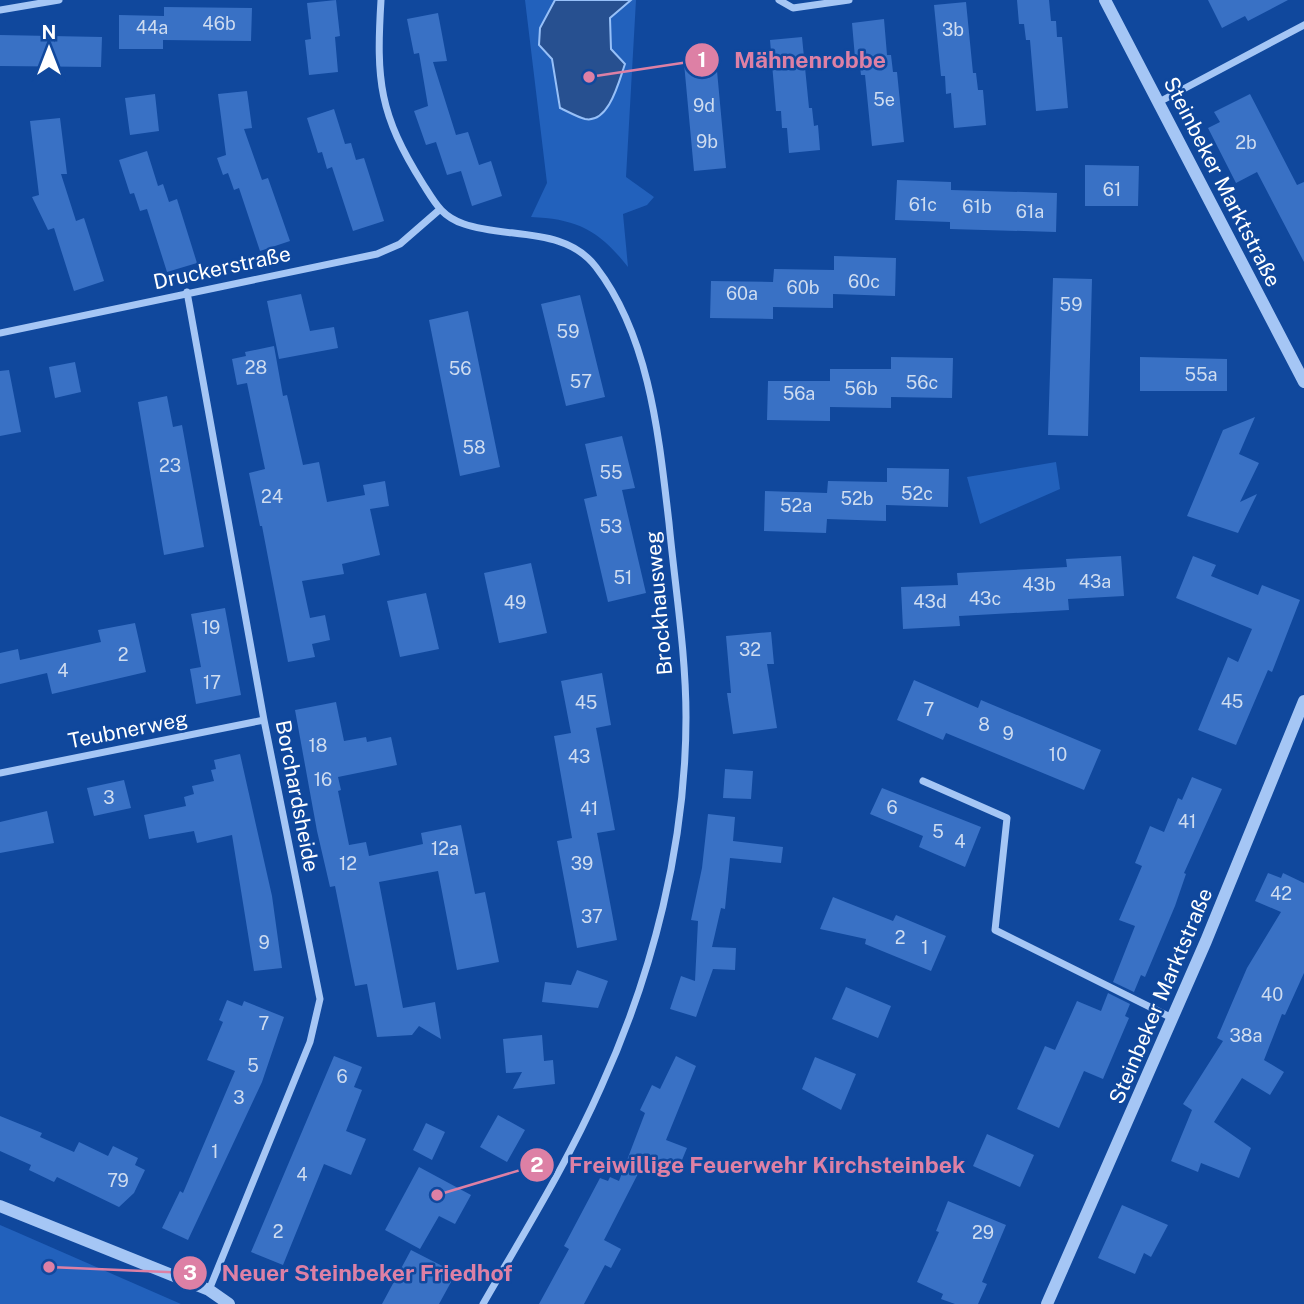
<svg xmlns="http://www.w3.org/2000/svg" width="1304" height="1304" viewBox="0 0 1304 1304" font-family="'Public Sans',sans-serif">
  <style>
    .green { fill: #2261bc }
    .water { fill: #275090; stroke: #97c0f8; stroke-width: 2 }
    .building { fill: #3971c5 }
    .lines { fill: none; stroke-linecap: round; stroke-linejoin: round }
    .minor { stroke: #a5c6f5; stroke-width: 7 }
    .tertiary { stroke: #a5c6f5; stroke-width: 12 }
    .labels { text-anchor: middle; stroke-width: 5; stroke-linejoin: round; paint-order: stroke }
    .number-label { font-size: 18px; fill: #cedcf0 }
    .street-label { font-size: 21px; fill: #fff; stroke: #10489d }
    .leader { fill: none; stroke: #dd80a5; stroke-width: 2.5 }
    .callout-dot { fill: #dd80a5; stroke: #10489d; stroke-width: 2.5 }
    .mark-label { font-size: 21px; text-anchor: middle; font-weight: bold; fill: #fff }
    .callout-label { font-size: 23px; text-anchor: middle; font-weight: bold; fill: #dd80a5; stroke: #10489d; stroke-width: 5; stroke-linejoin: round; paint-order: stroke }
  </style>
  <rect width="100%" height="100%" fill="#10489d"/>
  <path class="green" d="M 525,0 L 555,0 L 540,28 L 552,59 L 559,107 L 594,119 L 611,49 L 610,18 L 631,0 L 636,0 L 626,177 L 654,197 L 647,205 L 623,214 L 628,267 C 599,230 577,219 531,217 L 547,183 Z
    M 1056,462 L 1060,489 L 980,524 L 967,477 Z
    M 0,1225 L 14,1231 L 181,1304 L 0,1304 Z"/>
  <path class="water" d="M 555,0 L 631,0 L 610,18 L 611,49 L 625,64 C 619,81 609,124 585,119 C 577,117 567,111 560,108 L 552,59 L 539,45 L 540,28 Z"/>
  <path class="building" d="M 336,0 L 340,36 L 335,37 L 338,72 L 309,75 L 305,40 L 311,39 L 307,3 Z
    M 1017,0 L 1049,0 L 1051,21 L 1056,21 L 1057,37 L 1062,37 L 1068,108 L 1036,111 L 1030,40 L 1026,40 L 1024,24 L 1019,24 Z
    M 1208,0 L 1288,0 L 1248,21 L 1245,16 L 1222,28 Z
    M 966,2 L 973,73 L 976,73 L 978,90 L 983,90 L 986,125 L 954,128 L 951,93 L 946,94 L 945,76 L 941,76 L 934,5 Z
    M 164,7 L 252,8 L 251,41 L 163,40 L 163,49 L 119,49 L 119,15 L 164,16 Z
    M 438,13 L 447,61 L 433,62 L 456,135 L 468,132 L 479,165 L 491,161 L 502,196 L 472,206 L 461,171 L 447,175 L 436,142 L 426,145 L 414,111 L 428,106 L 419,53 L 414,54 L 407,19 Z
    M 884,19 L 887,55 L 891,55 L 893,72 L 897,72 L 904,142 L 872,146 L 865,75 L 861,75 L 859,58 L 855,58 L 852,23 Z
    M 0,35 L 102,37 L 101,67 L 0,66 Z
    M 802,37 L 809,108 L 812,108 L 814,126 L 818,125 L 820,150 L 789,153 L 787,128 L 782,128 L 781,111 L 776,111 L 770,40 Z
    M 716,60 L 726,168 L 694,171 L 684,63 Z
    M 247,91 L 252,128 L 244,129 L 262,180 L 268,178 L 290,241 L 260,251 L 239,188 L 234,190 L 228,173 L 223,175 L 217,158 L 226,155 L 218,94 Z
    M 155,94 L 159,131 L 130,135 L 125,98 Z
    M 1250,94 L 1297,185 L 1304,182 L 1304,262 L 1257,172 L 1236,183 L 1208,128 L 1220,122 L 1214,112 Z
    M 334,109 L 345,144 L 351,143 L 356,160 L 364,158 L 384,221 L 353,231 L 332,167 L 327,169 L 322,152 L 318,153 L 307,118 Z
    M 60,118 L 67,174 L 61,174 L 76,221 L 84,218 L 104,281 L 74,291 L 54,228 L 48,230 L 32,197 L 39,195 L 30,121 Z
    M 147,151 L 158,186 L 163,184 L 169,202 L 177,199 L 197,263 L 167,272 L 147,209 L 140,211 L 134,193 L 130,194 L 119,160 Z
    M 1085,165 L 1139,166 L 1138,206 L 1085,206 Z
    M 897,180 L 951,182 L 951,190 L 1057,193 L 1056,232 L 950,229 L 950,222 L 895,220 Z
    M 834,256 L 896,258 L 895,296 L 833,294 L 833,308 L 773,307 L 773,319 L 710,318 L 711,281 L 773,282 L 774,269 L 834,270 Z
    M 1053,278 L 1092,279 L 1088,436 L 1048,435 Z
    M 301,294 L 310,331 L 334,327 L 338,348 L 279,359 L 267,301 Z
    M 580,295 L 605,397 L 566,406 L 541,304 Z
    M 468,311 L 500,467 L 460,476 L 429,320 Z
    M 274,346 L 283,396 L 287,395 L 303,465 L 319,462 L 327,502 L 365,495 L 363,485 L 385,481 L 389,506 L 370,509 L 380,555 L 342,564 L 344,574 L 302,581 L 310,618 L 325,615 L 330,640 L 312,644 L 315,657 L 288,662 L 262,526 L 260,526 L 249,473 L 265,469 L 247,383 L 237,385 L 232,359 L 246,356 L 245,352 Z
    M 891,357 L 953,358 L 952,398 L 891,397 L 891,408 L 830,407 L 830,421 L 767,420 L 768,381 L 830,381 L 830,369 L 891,369 Z
    M 1140,357 L 1227,359 L 1227,391 L 1140,391 Z
    M 75,362 L 81,392 L 55,398 L 49,367 Z
    M 9,370 L 21,432 L 0,436 L 0,371 Z
    M 167,396 L 173,427 L 182,425 L 204,547 L 164,555 L 138,402 Z
    M 1255,417 L 1239,454 L 1259,463 L 1240,502 L 1257,494 L 1238,533 L 1187,516 L 1223,430 Z
    M 622,436 L 635,488 L 622,490 L 646,593 L 608,602 L 584,499 L 597,496 L 585,444 Z
    M 887,468 L 949,469 L 948,507 L 886,505 L 886,521 L 827,519 L 826,533 L 764,531 L 765,491 L 827,493 L 828,481 L 887,482 Z
    M 1121,556 L 1124,596 L 1068,599 L 1069,610 L 959,616 L 960,626 L 903,629 L 901,587 L 958,585 L 957,573 L 1067,567 L 1066,559 Z
    M 1193,556 L 1216,565 L 1211,576 L 1258,595 L 1262,585 L 1300,600 L 1272,672 L 1268,670 L 1236,745 L 1198,730 L 1228,657 L 1238,662 L 1252,629 L 1176,598 Z
    M 531,563 L 547,633 L 499,643 L 484,573 Z
    M 426,593 L 439,649 L 400,657 L 387,601 Z
    M 225,608 L 241,695 L 196,704 L 190,669 L 201,667 L 191,614 Z
    M 135,623 L 146,672 L 52,694 L 47,673 L 0,684 L 0,653 L 18,649 L 20,660 L 101,642 L 98,630 Z
    M 771,632 L 774,664 L 767,664 L 777,728 L 733,734 L 727,693 L 731,693 L 726,636 Z
    M 602,673 L 611,725 L 596,728 L 615,830 L 597,833 L 617,940 L 577,948 L 557,841 L 572,838 L 554,736 L 571,733 L 561,681 Z
    M 914,680 L 978,708 L 981,700 L 1101,750 L 1084,790 L 946,733 L 943,740 L 897,720 Z
    M 336,702 L 344,741 L 366,737 L 367,742 L 391,737 L 397,765 L 338,777 L 341,790 L 338,791 L 349,845 L 366,842 L 369,856 L 423,844 L 421,833 L 461,825 L 475,894 L 485,892 L 499,962 L 457,970 L 438,871 L 379,882 L 403,1008 L 435,1002 L 441,1039 L 419,1026 L 412,1035 L 377,1037 L 367,984 L 355,986 L 335,886 L 330,887 L 317,831 L 295,710 Z
    M 240,754 L 272,896 L 282,968 L 254,971 L 232,835 L 197,843 L 194,831 L 149,839 L 144,815 L 186,806 L 184,797 L 194,794 L 192,786 L 214,781 L 211,770 L 216,769 L 214,760 Z
    M 725,769 L 753,771 L 751,799 L 723,798 Z
    M 1192,777 L 1222,789 L 1184,873 L 1186,874 L 1175,906 L 1145,977 L 1141,975 L 1134,992 L 1113,982 L 1135,926 L 1119,920 L 1142,866 L 1135,863 L 1150,826 L 1164,832 L 1178,798 L 1182,800 Z
    M 124,780 L 131,808 L 94,816 L 87,788 Z
    M 882,788 L 981,827 L 965,867 L 919,847 L 923,836 L 870,814 Z
    M 47,811 L 54,843 L 0,853 L 0,822 Z
    M 708,814 L 735,817 L 733,841 L 783,847 L 781,863 L 730,858 L 725,909 L 721,908 L 712,947 L 736,948 L 735,970 L 713,969 L 696,1017 L 670,1009 L 681,976 L 695,981 L 698,921 L 691,920 L 702,868 Z
    M 1268,873 L 1281,878 L 1283,873 L 1304,883 L 1304,973 L 1285,1015 L 1282,1014 L 1264,1060 L 1284,1072 L 1270,1095 L 1242,1078 L 1214,1122 L 1251,1148 L 1239,1178 L 1201,1163 L 1198,1172 L 1171,1161 L 1192,1110 L 1183,1104 L 1223,1041 L 1217,1038 L 1247,968 L 1281,912 L 1255,901 Z
    M 833,897 L 893,921 L 896,915 L 946,936 L 931,971 L 865,944 L 866,939 L 820,929 Z
    M 577,970 L 608,981 L 598,1008 L 542,1002 L 545,982 L 571,985 Z
    M 846,987 L 891,1006 L 878,1038 L 832,1019 Z
    M 1108,993 L 1130,1004 L 1125,1016 L 1129,1018 L 1103,1079 L 1084,1071 L 1059,1128 L 1017,1109 L 1045,1046 L 1055,1050 L 1077,1001 L 1101,1011 Z
    M 227,1000 L 242,1006 L 244,1001 L 284,1017 L 262,1082 L 188,1240 L 162,1228 L 180,1191 L 183,1193 L 235,1071 L 207,1060 L 223,1022 L 219,1020 Z
    M 542,1035 L 544,1061 L 553,1060 L 555,1084 L 513,1089 L 522,1072 L 506,1073 L 503,1039 Z
    M 334,1056 L 362,1067 L 354,1087 L 362,1090 L 346,1131 L 366,1139 L 351,1175 L 324,1164 L 283,1265 L 251,1252 Z
    M 676,1056 L 696,1066 L 666,1140 L 687,1148 L 677,1172 L 666,1168 L 664,1172 L 643,1164 L 604,1240 L 621,1249 L 611,1268 L 605,1265 L 584,1304 L 539,1304 L 569,1249 L 564,1246 L 600,1178 L 608,1181 L 610,1177 L 619,1181 L 645,1113 L 640,1110 L 652,1085 L 660,1089 Z
    M 815,1057 L 856,1074 L 841,1110 L 802,1089 Z
    M 498,1115 L 525,1130 L 507,1162 L 480,1147 Z
    M 0,1116 L 42,1133 L 40,1137 L 74,1152 L 79,1142 L 108,1156 L 113,1146 L 138,1158 L 135,1165 L 145,1170 L 134,1193 L 119,1207 L 57,1177 L 54,1182 L 29,1170 L 31,1165 L 0,1151 Z
    M 426,1123 L 445,1132 L 432,1160 L 413,1150 Z
    M 987,1134 L 1034,1155 L 1020,1187 L 973,1166 Z
    M 419,1167 L 471,1195 L 455,1224 L 439,1216 L 420,1249 L 385,1230 Z
    M 948,1201 L 1006,1225 L 982,1282 L 987,1284 L 978,1304 L 955,1304 L 941,1299 L 943,1294 L 917,1282 L 939,1232 L 936,1231 Z
    M 1122,1205 L 1168,1225 L 1151,1257 L 1144,1253 L 1135,1274 L 1098,1258 Z
    M 411,1250 L 456,1273 L 439,1304 L 382,1304 Z"/>
  <g class="lines">
    <path class="minor" d="M 381,0 C 376,81 379,114 423,184 C 435,203 442,217 464,224 C 507,239 565,226 596,267 C 650,337 659,438 669,523 C 675,587 686,653 686,717 C 686,843 653,973 601,1087 C 568,1162 524,1233 483,1304
      M 779,0 L 793,8 L 849,0
      M 0,10 L 59,0
      M 1159,102 L 1304,25
      M 187,292 L 264,720 L 320,999 L 310,1042 L 209,1290
      M 0,333 L 377,254 L 400,244 L 438,211
      M 0,773 L 264,720
      M 923,781 L 1007,818 L 995,930 L 1172,1018"/>
    <path class="tertiary" d="M 1105,0 L 1304,382
      M 0,1206 L 209,1290 L 229,1304
      M 1047,1304 L 1206,941 L 1304,701"/>
  </g>
  <g class="labels">
    <g class="number-label">
      <text x="219" y="30">46b</text>
      <text x="152" y="34">44a</text>
      <text x="953" y="36">3b</text>
      <text x="884" y="106">5e</text>
      <text x="704" y="112">9d</text>
      <text x="707" y="148">9b</text>
      <text x="1246" y="149">2b</text>
      <text x="1112" y="196">61</text>
      <text x="923" y="211">61c</text>
      <text x="977" y="213">61b</text>
      <text x="1030" y="218">61a</text>
      <text x="864" y="288">60c</text>
      <text x="803" y="294">60b</text>
      <text x="742" y="300">60a</text>
      <text x="1071" y="311">59</text>
      <text x="568" y="338">59</text>
      <text x="256" y="374">28</text>
      <text x="460" y="375">56</text>
      <text x="1201" y="381">55a</text>
      <text x="581" y="388">57</text>
      <text x="922" y="389">56c</text>
      <text x="861" y="395">56b</text>
      <text x="799" y="400">56a</text>
      <text x="474" y="454">58</text>
      <text x="170" y="472">23</text>
      <text x="611" y="479">55</text>
      <text x="917" y="500">52c</text>
      <text x="272" y="503">24</text>
      <text x="857" y="505">52b</text>
      <text x="796" y="512">52a</text>
      <text x="611" y="533">53</text>
      <text x="623" y="584">51</text>
      <text x="1095" y="588">43a</text>
      <text x="1039" y="591">43b</text>
      <text x="985" y="605">43c</text>
      <text x="930" y="608">43d</text>
      <text x="515" y="609">49</text>
      <text x="211" y="634">19</text>
      <text x="750" y="656">32</text>
      <text x="123" y="661">2</text>
      <text x="63" y="677">4</text>
      <text x="212" y="689">17</text>
      <text x="1232" y="708">45</text>
      <text x="586" y="709">45</text>
      <text x="929" y="716">7</text>
      <text x="984" y="731">8</text>
      <text x="1008" y="740">9</text>
      <text x="318" y="752">18</text>
      <text x="1058" y="761">10</text>
      <text x="579" y="763">43</text>
      <text x="323" y="786">16</text>
      <text x="109" y="804">3</text>
      <text x="892" y="814">6</text>
      <text x="589" y="815">41</text>
      <text x="1187" y="828">41</text>
      <text x="938" y="838">5</text>
      <text x="960" y="848">4</text>
      <text x="445" y="855">12a</text>
      <text x="348" y="870">12</text>
      <text x="582" y="870">39</text>
      <text x="1281" y="900">42</text>
      <text x="592" y="923">37</text>
      <text x="900" y="944">2</text>
      <text x="264" y="949">9</text>
      <text x="925" y="954">1</text>
      <text x="1272" y="1001">40</text>
      <text x="264" y="1030">7</text>
      <text x="1246" y="1042">38a</text>
      <text x="253" y="1072">5</text>
      <text x="342" y="1083">6</text>
      <text x="239" y="1104">3</text>
      <text x="215" y="1158">1</text>
      <text x="302" y="1181">4</text>
      <text x="118" y="1187">79</text>
      <text x="278" y="1238">2</text>
      <text x="983" y="1239">29</text>
    </g>
    <g class="street-label">
      <text transform="translate(1222 182) rotate(63)" y="7">Steinbeker Marktstraße</text>
      <text transform="translate(222 268) rotate(-12)" y="7">Druckerstraße</text>
      <text transform="translate(659 603) rotate(-95)" y="7">Brockhausweg</text>
      <text transform="translate(128 730) rotate(-11)" y="7">Teubnerweg</text>
      <text transform="translate(297 796) rotate(79)" y="7">Borchardsheide</text>
      <text transform="translate(1161 996) rotate(-67)" y="7">Steinbeker Marktstraße</text>
    </g>
  </g>
  <path class="leader" d="M589 77L702 60M437 1195L537 1165M49 1267L190 1273"/>
  <g class="callout-dot">
    <circle cx="589" cy="77" r="7"/>
    <circle cx="437" cy="1195" r="7"/>
    <circle cx="49" cy="1267" r="7"/>
    <circle cx="702" cy="60" r="18"/>
    <circle cx="537" cy="1165" r="18"/>
    <circle cx="190" cy="1273" r="18"/>
  </g>
  <g class="mark-label">
    <text x="702" y="67">1</text>
    <text x="537" y="1172">2</text>
    <text x="190" y="1280">3</text>
  </g>
  <g class="callout-label">
    <text x="810" y="68">Mähnenrobbe</text>
    <text x="767" y="1173">Freiwillige Feuerwehr Kirchsteinbek</text>
    <text x="367" y="1281">Neuer Steinbeker Friedhof</text>
  </g>
  <g transform="translate(49 49)" stroke="#10489d" stroke-width="5" paint-order="stroke">
  <path d="M0-5L12 26L0 18L-12 26Z" fill="#ffffff"/>
  <text y="-10" font-size="19" font-weight="bold" text-anchor="middle" fill="#ffffff">N</text>
  </g>
</svg>
